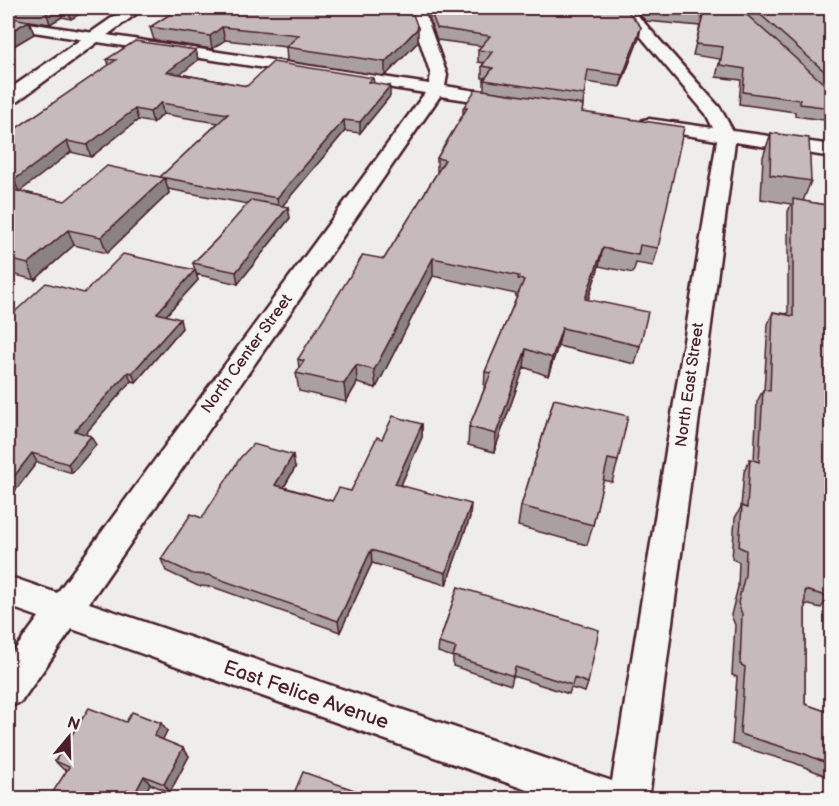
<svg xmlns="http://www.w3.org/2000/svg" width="839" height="806" font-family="'Balsamiq Sans',sans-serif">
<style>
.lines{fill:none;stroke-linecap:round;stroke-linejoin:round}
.street-casing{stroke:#4a1f2b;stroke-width:5}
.secondary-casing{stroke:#4a1f2b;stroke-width:5}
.street{fill:#f6f6f2;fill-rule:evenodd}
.secondary{fill:#f6f6f2;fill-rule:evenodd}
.wall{fill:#aaa0a1;stroke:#4a1f2b;stroke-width:1.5;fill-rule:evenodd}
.shaded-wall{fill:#8b8283;stroke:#4a1f2b;stroke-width:1.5}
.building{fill:#c6babb;stroke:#4a1f2b;stroke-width:1.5}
.labels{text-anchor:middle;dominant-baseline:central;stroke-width:6;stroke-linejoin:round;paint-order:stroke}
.street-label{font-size:16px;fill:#4a1f2b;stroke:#f6f6f2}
.near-street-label{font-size:20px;fill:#4a1f2b;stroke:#f6f6f2}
</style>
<rect width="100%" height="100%" fill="#efedea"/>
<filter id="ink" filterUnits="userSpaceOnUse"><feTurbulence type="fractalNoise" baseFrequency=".0167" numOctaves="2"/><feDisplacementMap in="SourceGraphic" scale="12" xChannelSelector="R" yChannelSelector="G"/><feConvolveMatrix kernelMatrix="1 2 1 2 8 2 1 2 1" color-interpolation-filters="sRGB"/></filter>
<g filter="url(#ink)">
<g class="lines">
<defs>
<path id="street" d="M409,8H423L447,75L445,86L507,96L513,97L515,101L513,105L507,106L440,96L89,603L612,781L717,140L649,129L643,128L640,124L643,120L649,119L713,128L706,114L617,8H631L720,108L733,131L832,145V157L735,142L649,798H550L72,629L21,702L8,707V659L39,617L8,606V576L57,593L425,93L8,28V20L429,84L431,75Z"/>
<path id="secondary" d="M126,8H144L15,103L8,105V90Z"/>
</defs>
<!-- street casing -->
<use href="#street" class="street-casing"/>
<!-- secondary casing -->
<use href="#secondary" class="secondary-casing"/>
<!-- street -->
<use href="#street" class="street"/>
<!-- secondary -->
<use href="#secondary" class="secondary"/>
</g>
<!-- wall -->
<path class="wall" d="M8,8H90L71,19L62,17L50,24L29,21L34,34L12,47H8Z
M166,8H400L418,42L385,76L287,61L286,47L225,40L212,49L154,40L150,27L171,14Z
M633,8H828L831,10V121L795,116V112L739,104L741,80L716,77L720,59L693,55L700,26L646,21Z
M430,10L639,38L620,87L586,82L582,112L658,248L653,266L636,263L633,273L599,266L588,300L640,346L635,364L558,346L548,376L524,367L494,452L468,445L469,427L484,390L485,372L517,297H516V294L433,276L376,388L357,383L346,402L299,391L296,373L299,368L298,359L384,259L437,173V158L463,115V108L484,90V80L486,78H482V66L484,63L478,62V50L482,46L437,40L430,21Z
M196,50L198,60L180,74L247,86L373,78L374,83L390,96L360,133L345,131L282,206L290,218L238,284L196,274L193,263L217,239L248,204L168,189L169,193L107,253L74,245L35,280L8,273V134L109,65L107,59ZM163,114L218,123L160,177L65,201L19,191L71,152L91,157L138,120L153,123Z
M771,133L811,181L803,201L831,206V510L828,516L830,597L821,608L805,604V704L831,713V778L795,763L732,744L737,677L732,675L735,625L731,615L738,587L739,562L732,559L735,518L741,507L744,472L750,459L754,460L757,402L763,390H764L768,324L773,312L788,314V212L791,204L761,199L763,157Z
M195,270L198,280L166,315L182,328L136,382L131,381L85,434L96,445L72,473L37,462L8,500V318L84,293Z
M554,399L618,461L612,482L603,480L593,525L587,545L518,526L521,506Z
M422,424V437L401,485L470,517L446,585L372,563L340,632L213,587L198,586L166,571L161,559L202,518L295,468L284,487L332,501L351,491L382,439Z
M458,587L588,683L585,692L571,688L569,694L513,676L511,685L453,666V657L438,652L439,643Z
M126,722L167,731L162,740L183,748L189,756L170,792L150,784L142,798H136L63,769L55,761Z"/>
<!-- shaded-wall -->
<path class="shaded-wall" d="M53,8H59L62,17L50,24L46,11Z
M67,8H90L71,19Z
M29,21L34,34L12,47L8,33Z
M222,27L225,40L212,49L210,36Z
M641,27L639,38L620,87L623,75Z
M418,28V42L385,76V62Z
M196,50L198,60L170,83L167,72Z
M390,86V96L360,133V122Z
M161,103L163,114L153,123L150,112Z
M135,109L138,120L91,157L87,145Z
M344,120L345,131L279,210L277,198Z
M67,141L71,152L19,192L14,180Z
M165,178L169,193L107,253L101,237Z
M288,207L290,218L238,284L236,272Z
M68,230L74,245L35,280L28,264Z
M603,248L599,266L582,317L585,299Z
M433,258V276L376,388L374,370Z
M195,270L198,280L160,322L157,313Z
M180,319L182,328L136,382L132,373Z
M562,328L558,346L548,376L552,358Z
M526,349L524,367L494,452L496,434Z
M356,365L357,383L346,402L344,384Z
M128,372L131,381L80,440L75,431Z
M422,424V437L396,496L395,484Z
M91,436L96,445L72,473L68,464Z
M32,453L37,462L8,500V484Z
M293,455L295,468L278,497L275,485Z
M471,504L470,517L446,585V573Z
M371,550L372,563L340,632L338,621Z
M161,723L167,731L160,745L154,736Z
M183,748L189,756L170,792L164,784Z
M144,776L150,784L142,798H140L135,793Z
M128,790L134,798H123Z"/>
<!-- building -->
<path class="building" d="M18,8H53L46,11Z
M172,8H400L411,9L418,28L385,62L286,47L299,35L222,27L210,36L150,27L175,11Z
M433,8H625L641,27L623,75L588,70L584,95L484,80L493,68L482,66L492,52L478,50L490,36L437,28L430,10Z
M645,8H739L831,90V108L800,104V100L743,92L745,69L720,65L723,47L696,44L703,15L648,10Z
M753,8H828L831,10V77Z
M8,17L29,21L8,33Z
M135,41L196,50L167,72L247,86L273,62L373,78L369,82L390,86L360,122L344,120L277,198L160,177L228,114L161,103L150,112L135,109L87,145L67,141L14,180L8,179V134L116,60L107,59Z
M476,89L583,105L582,112L684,127L658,248L640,245L638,255L603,248L585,299L648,312L640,346L562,328L552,358L526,349L496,434L469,427L491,373L485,372L524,280L518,279L519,276L433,258L374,370L356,365L344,384L296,373L304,361L298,359L363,255L384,259L445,160L437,158L467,108H463Z
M771,133L809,138L811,181L770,175Z
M107,166L165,178L101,237L68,230L28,264L8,259V189L65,201Z
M793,199L831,206V508L827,507L830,597L805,590V704L831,713V765L805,754L740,734L745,667L740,664L742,614L738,603L745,575L746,550L739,547L742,506L747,508L750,459L759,462L763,390L770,391L773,312L793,316Z
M251,200L288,207L236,272L193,263L217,239Z
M123,254L195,270L157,313L180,319L132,373L128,372L75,431L91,436L68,464L32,453L8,484V318L46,283L84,293Z
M554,399L628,416L618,461L608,459L593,525L521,506Z
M393,416L422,424L395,484L471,504L446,573L371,550L338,621L208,575L193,574L161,559L191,514L202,518L240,458L253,444L293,455L275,485L332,501L339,488L351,491L377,437L382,439Z
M458,587L599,630L588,683L574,678L572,685L515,667L513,676L453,656L456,648L439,643Z
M89,708L126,722L132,712L161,723L154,736L183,748L164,784L144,776L135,793L128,790L123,798H49L69,767L55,761Z
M303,772L377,798H292Z
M218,795L223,798H216Z"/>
</g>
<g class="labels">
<!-- street labels -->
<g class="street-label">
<text transform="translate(247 354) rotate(-54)">North Center Street</text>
<text transform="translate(690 385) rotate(-82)">North East Street</text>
</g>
<!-- near-street labels -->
<g class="near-street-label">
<text transform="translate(306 695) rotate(19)">East Felice Avenue</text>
</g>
</g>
<!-- margin -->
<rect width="839" height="806" fill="none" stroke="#f6f6f2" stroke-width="30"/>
<rect x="15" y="15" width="809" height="776" fill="none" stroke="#4a1f2b" stroke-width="2" filter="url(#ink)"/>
<!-- north arrow -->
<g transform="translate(69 737) rotate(19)" stroke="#f6f6f2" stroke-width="4.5" paint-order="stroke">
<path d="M0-4.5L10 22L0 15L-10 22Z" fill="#4a1f2b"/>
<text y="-9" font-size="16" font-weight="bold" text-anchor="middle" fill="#4a1f2b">N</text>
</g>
</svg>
